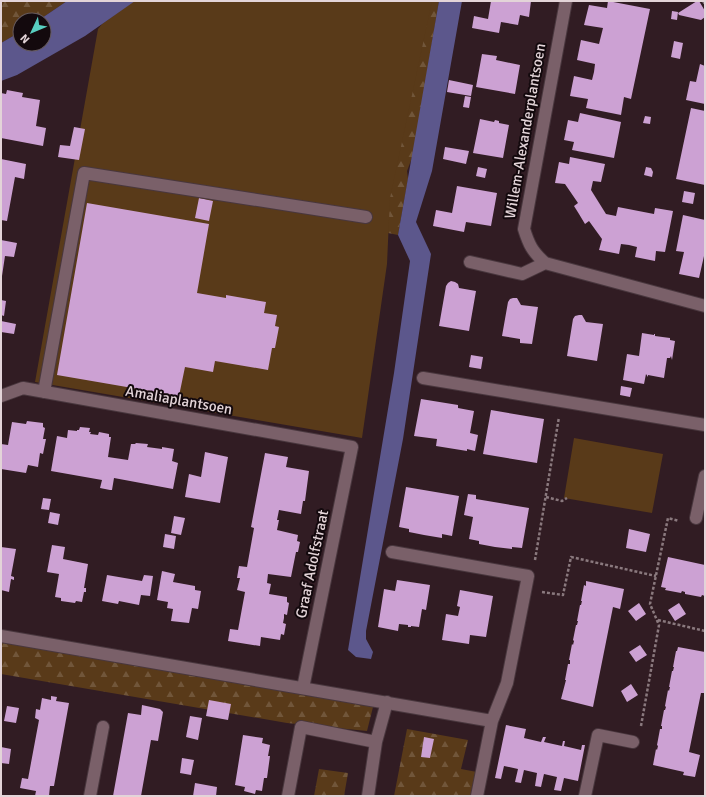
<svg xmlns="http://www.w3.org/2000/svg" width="706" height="797" font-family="Signika,sans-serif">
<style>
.forest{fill:url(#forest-firs)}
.garden{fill:#593a19}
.water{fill:#5c578c}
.building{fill:#cca1d3}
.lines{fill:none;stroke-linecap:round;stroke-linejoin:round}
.minor-casing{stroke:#49373e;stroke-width:14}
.path{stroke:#8a797e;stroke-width:2.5;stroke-dasharray:3 2;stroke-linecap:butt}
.minor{stroke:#7a6069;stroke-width:12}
.labels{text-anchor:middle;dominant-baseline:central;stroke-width:4;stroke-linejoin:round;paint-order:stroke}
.street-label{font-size:15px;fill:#e3d4d8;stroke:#13090d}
</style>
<defs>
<pattern id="forest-firs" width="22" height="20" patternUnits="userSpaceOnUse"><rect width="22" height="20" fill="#593a19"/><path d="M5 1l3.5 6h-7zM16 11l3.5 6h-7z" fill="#71563a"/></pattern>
</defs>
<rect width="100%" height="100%" fill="#311c23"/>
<!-- forest -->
<path class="forest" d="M1,1H67L39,20H20V32L1,43Z
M418,1H439L413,155L407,171L408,179L398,235L378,231Z
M1,642L373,707L367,731L287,723L1,674Z
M407,729L468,740L461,769L477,772L471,796H394Z
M319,769L348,773L344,796H314Z"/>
<!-- garden -->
<path class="garden" d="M134,1H432L390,198L387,264L362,438L35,382L98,29L102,24Z
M574,438L663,454L652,513L564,498Z"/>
<!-- water -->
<path class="water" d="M67,1H135L85,36L17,75L1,81V43L20,32V44H44V20H39Z
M439,1H462L432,171L416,222L431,254L403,439L366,631V639L373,652L371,659L356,657L348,650L394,373L410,261L398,235Z"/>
<!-- building -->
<path class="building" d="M491,1H531L529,17L520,15L518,25L501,22L499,33L472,28L474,16L488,19Z
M608,1L650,9L631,99L624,97L621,115L586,108L588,99L570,96L574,76L592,80L594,72L595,64L577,60L581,40L599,44L603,28L584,25L589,5L607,8Z
M697,1H699L705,11V17L701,20L679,15L678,13Z
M672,11L678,12L677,20L671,19Z
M674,41L683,43L680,59L671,57Z
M482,54L497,56L496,60L520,65L515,94L476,87Z
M700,64L705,66V104L686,100L690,81L696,82Z
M449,80L473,85L471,96L447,92Z
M7,90L23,93L22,97L40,100L36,126L46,128L43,146L1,138V93L6,94Z
M465,96L471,97L469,108L463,107Z
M691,108L705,111V185L676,179Z
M580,113L621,122L614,158L572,150L574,142L564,140L568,120L578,122Z
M645,116L651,117L650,124L643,123Z
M480,119L494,122L495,120L499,121V123L509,125L503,158L473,153Z
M74,127L85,129L79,160L58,157L60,145L70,146Z
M445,147L469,151L466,164L443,159Z
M570,157L605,164L601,182L593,181L591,190L606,214L616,216L618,207L654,214L655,208L673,211L665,252L656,251L655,261L635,257L637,247L629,245L621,244L619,254L599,250L602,239L589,221L585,224L579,214L574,206L578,203L565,184L555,183L559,162L569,164Z
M1,159L26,164L24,179L15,177L7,221L1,220Z
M478,167L487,169L485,178L476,176Z
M646,167L651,168L653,172L652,177L644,175Z
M457,186L497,193L491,226L466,222L464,232L433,226L436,210L452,213Z
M684,191L695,193L693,204L682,202Z
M199,198L213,201L209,221L195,218Z
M87,203L209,224L197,293L226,298V295L266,302L264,313L277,315L275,326L279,327L275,348H272L268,370L215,361L213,372L185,367L179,396L57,375Z
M683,215L705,220V257L704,256L699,278L679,274L684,252L676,251Z
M1,240L17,243L14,257L5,256L2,276Z
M451,281L455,282L458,284L459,288L476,291L469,331L439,326L446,286L448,283Z
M513,298H517L521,305L538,307L532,344L520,343V339L502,336L508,302L510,299Z
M1,300L6,301L4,316L1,315Z
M579,315H582L586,322L603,324L597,361L567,356L573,319L575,316Z
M1,321L16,324L14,334L1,332Z
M642,333L654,335V334H655V336L670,338V340L675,341L672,360L671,356L670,358H667L664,378L648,375V377L646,374L644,384L623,380L627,354L639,356Z
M471,355L483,357L481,369L469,367Z
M621,386L632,388L630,397L620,395Z
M421,399L458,405V408L474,411L470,433L478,435L475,451L467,449V451L436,446L437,439L414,436Z
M491,410L544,419L537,463L483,454Z
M27,421L43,423V427L45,428L43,439H46L43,454L40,453L38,467L28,465L26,473L1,469V444L8,445L12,422L26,424Z
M80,427L90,428L89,432H91L90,434L98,435L99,432L109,434V437H111L108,457L128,460L131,444H135L136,443L148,444L147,447L162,449V447L174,449L172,461L178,463L173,489L114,478L112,490H110L100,488L102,480L51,471L57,436L67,438L68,430L77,431V430H79Z
M205,452L228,457L220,503L185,497L189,474L201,477Z
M265,453L288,457L286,467L309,471L305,501H303L301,514L279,510L277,520H279L277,530L298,535L297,541L300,542L298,552H296L291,577L268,574L267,583L271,584L269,594L287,597V602L289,603L287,615L284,614V618L283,623L286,624L284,635L281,634L280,640L261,637L260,646L228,641L230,629L238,630L245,592L237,590L240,578H237L239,566L247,567L254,528L251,527Z
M406,487L459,496L452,536L442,534V538L424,535L409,532V529L399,527Z
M468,494L476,495V499L529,508L522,548L512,547V549L495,547L479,544V541L469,539L473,517L464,515Z
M43,498L51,499L49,510L41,509Z
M50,512L60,514L58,525L48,523Z
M174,516L185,518L181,535L171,533Z
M629,529L650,534L646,552L626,548Z
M165,534L176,536L174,549L163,547Z
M52,545L65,547L63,559L88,564L84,588H86V592H84L82,602L76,601L75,603L61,601V598L55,597L59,574L47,572Z
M1,547L16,549L11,576L14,577V580L11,579L9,592L1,590Z
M668,557L705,565V596L702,595L701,597L685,594V592L682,591L681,593L665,590L666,588L661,587Z
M162,571L175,574L173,582L195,586V590L201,591L198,609L192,608L189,623L171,621L173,609L167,608L168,602L157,600Z
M107,575L142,581L144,575L153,576L150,596L141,595L139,605L119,601L118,604L102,601Z
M397,580L430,585L426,610L422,609L419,627L411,626V627H408V625L399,624L398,631L378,627L384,589L395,591Z
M586,581L624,589L620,609L613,607L593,707L561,699L566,680H565L568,664H570V660H569L572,644L573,645L574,641L573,640L576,625H577L578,621H577L580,605H581L582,601H581L584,585L586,586Z
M460,590L493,596L486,637L470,635L469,644L442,640L446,614L458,616L460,607L457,606Z
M639,603L646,614L636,621L628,611Z
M679,603L686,614L675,621L668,610Z
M640,645L647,655L636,662L629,652Z
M678,647L705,652V693H701L689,752L700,755L695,777L683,775L684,772L653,765L656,749L657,750L658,746L657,745L660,729H662V726H661L664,710H665L666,707L665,706L668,690L669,691L670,687H669L672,671H673L674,667H673L676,651H677Z
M631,684L638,695L627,702L621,691Z
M51,696L57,697L56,701L69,703L54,786H50L49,796H35L36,791L20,788L22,778L28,779L39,720L35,718L36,709L40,710L42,698L51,700Z
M209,700L231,704L228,720L206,716Z
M142,705L160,709L163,712L158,741L151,740L141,796H113L128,713L141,715Z
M7,706L19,708L16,723L4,721Z
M190,716L202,718L198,740L186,737Z
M506,725L526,729L524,738L541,742L543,737H546L544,742L562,746L563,741H565L564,746L581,750L582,745H585L578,781L564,778L561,791L554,790L557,777L544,774L541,787L535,786L537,773L524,770L521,783L515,782L518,769L504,766L501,779L495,778Z
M243,735L263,738L262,743L270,745L268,756H270L267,778H264L262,791L256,790L255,794L244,791L245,787L235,785Z
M424,737L434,739L430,758L421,757Z
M1,747L11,749L9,764L1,763Z
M182,758L194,760L191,775L180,773Z
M195,783L217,787L216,796H193Z"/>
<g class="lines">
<defs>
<path id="minor" d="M566,1L524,229C529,245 532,251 545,263L705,306
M470,262L522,274L545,263
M423,378L705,425
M44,392L84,173L366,217
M1,396L23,388L352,447L303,688
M696,518L705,476
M392,552L528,576L507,683L492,721L477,796
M1,636L492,721
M90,796L103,727
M288,796L301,727L376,742
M368,796L376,742L387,702
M585,796L598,735L633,742"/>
</defs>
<!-- minor casing -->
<use href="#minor" class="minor-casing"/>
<!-- path -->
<path class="path" d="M703,1L705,4
M546,497L562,501L567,498
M535,560L559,417
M542,592L563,595L571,557L656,576
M658,620L705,631
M641,726L659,625L650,604L668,518L679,521"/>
<!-- minor -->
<use href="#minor" class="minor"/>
</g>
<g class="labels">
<!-- street labels -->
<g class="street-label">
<text transform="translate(525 131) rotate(-80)">Willem-Alexanderplantsoen</text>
<text transform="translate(179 400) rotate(10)">Amaliaplantsoen</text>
<text transform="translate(312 564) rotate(-78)">Graaf Adolfstraat</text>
</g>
</g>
<!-- border -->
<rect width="706" height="797" fill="none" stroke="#e3d4d8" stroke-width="4"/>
<!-- north arrow -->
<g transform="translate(32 32) rotate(226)"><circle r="19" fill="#13090d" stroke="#665a5e"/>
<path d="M0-3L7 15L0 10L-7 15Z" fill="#58cec0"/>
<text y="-6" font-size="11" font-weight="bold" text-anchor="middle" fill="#e3d4d8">N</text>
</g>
</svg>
